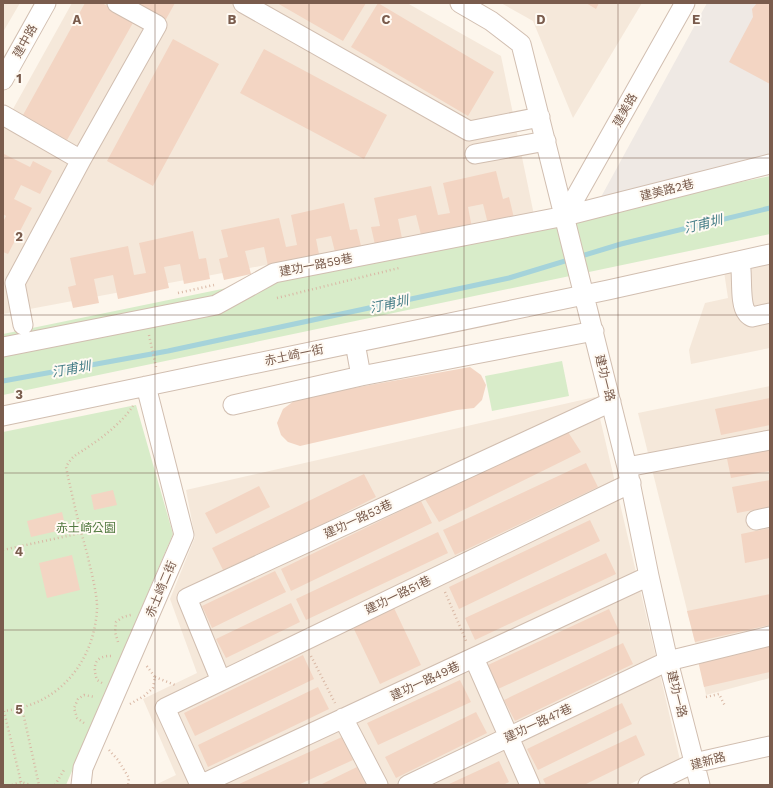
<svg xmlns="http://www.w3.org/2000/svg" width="773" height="788" font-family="'Work Sans','Noto Sans TC',sans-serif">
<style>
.residential{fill:#f5e8da}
.industrial{fill:#efe9e4}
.green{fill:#d8ecc9}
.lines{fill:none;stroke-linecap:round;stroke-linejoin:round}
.stream{stroke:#a5d3da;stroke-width:5}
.building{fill:#f3d5c3}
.minor-casing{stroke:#d1beb0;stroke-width:21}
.path{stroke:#d9b8a5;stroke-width:2.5;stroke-dasharray:1 3;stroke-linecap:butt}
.minor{stroke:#fff;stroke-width:19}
.grid{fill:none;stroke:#7a5c4d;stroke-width:1;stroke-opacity:0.55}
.labels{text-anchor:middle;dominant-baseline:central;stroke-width:4;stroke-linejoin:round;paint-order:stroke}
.street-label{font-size:12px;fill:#7a5c4d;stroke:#fffaf3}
.park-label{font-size:12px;fill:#537a41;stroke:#fffaf3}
.water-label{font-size:13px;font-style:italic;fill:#437c86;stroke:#fffaf3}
.grid-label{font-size:13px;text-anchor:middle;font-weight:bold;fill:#7a5c4d;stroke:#fffaf3;stroke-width:4;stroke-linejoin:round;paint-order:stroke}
</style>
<rect width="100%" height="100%" fill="#fdf6ec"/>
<!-- residential -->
<path class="residential" d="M3,3H20L3,32Z
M72,3H407L501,56L534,215L3,314V127Z
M501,3H642L573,118L533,21Z
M770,254V348L691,364L689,350L705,303L728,298L723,265Z
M770,386V678L706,695L695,642L638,413Z
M595,397L680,760L628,785H155L176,775L143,699L197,673L170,599L195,537L186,490Z"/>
<!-- industrial -->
<path class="industrial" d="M707,3H770V159L601,197Z"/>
<!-- green -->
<path class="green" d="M770,176V234L3,395V334Z
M562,361L569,396L492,411L485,376Z
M136,405L173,534L66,785H3V432Z"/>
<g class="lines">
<!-- stream -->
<path class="stream" d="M3,381L168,351L509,278L621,244L770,208"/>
</g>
<!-- building -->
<path class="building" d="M85,3H102L134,21L67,140L23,115Z
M133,3H175L165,21Z
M277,3H366L343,41Z
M378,3L494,72L468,116L351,47Z
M586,3H599L596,9Z
M757,3H770V84L729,62L753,17L752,9Z
M173,39L219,64L153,186L107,161Z
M264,49L387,115L364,159L240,93Z
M4,154L30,167L33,161L52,171L40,194L21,185L14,199L32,208L8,254L3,252V222L6,216L3,214V156Z
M496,171L503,199L509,197L514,218L488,224L483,204L468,207L472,228L422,239L416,215L398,219L403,243L376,249L371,227L380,226L374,198L431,186L438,215L450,213L443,183Z
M344,203L350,230L357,229L362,250L336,256L331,236L316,239L320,259L269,271L264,247L245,251L251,274L224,280L219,259L228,257L221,230L279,218L286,247L297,245L291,215Z
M193,231L199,259L206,258L210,279L184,284L180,264L164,267L169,288L118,299L113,275L94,279L99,303L73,308L68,287L76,285L70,258L128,246L134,275L146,273L139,243Z
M470,367L481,375L486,385L482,400L474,408L457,410L300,446L288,442L281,435L277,423L283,409L294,401L309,396Z
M770,398V425L721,435L715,409Z
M568,432L581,452L439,522L425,499Z
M770,446V471L731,478L726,454Z
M586,463L598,487L455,555L443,530Z
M364,474L376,497L319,526L223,570L212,548Z
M770,480V507L737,513L732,487Z
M259,486L270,507L216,534L205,513Z
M113,490L117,505L94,510L91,495Z
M421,501L432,523L291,591L281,569Z
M62,512L66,529L31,537L27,521Z
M590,520L600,541L459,609L449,587Z
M770,528V558L745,563L741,534Z
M438,532L448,553L306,620L296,599Z
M606,553L616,574L475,640L465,618Z
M72,555L80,590L47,598L39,563Z
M275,571L286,592L212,628L202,606Z
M770,594V625L695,642L687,611Z
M291,603L300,622L226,658L216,639Z
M394,608L421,665L380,684L353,627Z
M609,609L620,633L498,689L488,665Z
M623,643L633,664L515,721L504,700Z
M770,644V672L704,687L698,661Z
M303,655L314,679L195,736L184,713Z
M460,680L471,702L378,745L367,723Z
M318,687L329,709L208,767L198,745Z
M622,703L632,724L538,770L527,749Z
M476,712L487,733L396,778L385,757Z
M636,735L645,755L584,785H546L543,779Z
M342,737L353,760L298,785H237Z
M499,761L509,782L503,785H447Z
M357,767L366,785H320Z"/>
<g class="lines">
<defs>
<path id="minor" d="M243,3L469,131L540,117
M460,3L491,21L521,44L627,467L649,576L668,661L700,785
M3,80L46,3
M3,115L81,160
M475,154L546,141
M565,216L685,3
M740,261C743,274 739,304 747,313C748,315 750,316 752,317L770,313
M23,325L15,283L81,160L157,25L117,3
M355,343L361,376
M3,347L216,305L274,273L565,216L770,164
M233,405L361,376L594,331
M3,416L608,290L770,254
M627,467L770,440
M756,520L770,517
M474,658L530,785
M221,681L187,598L611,402
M343,718L378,785
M81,785L83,768L184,535L146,386
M200,785L165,708L631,483
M200,785L649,576
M408,785L668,661L770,636
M648,785L694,763L770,746"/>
</defs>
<!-- minor casing -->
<use href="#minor" class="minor-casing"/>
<!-- path -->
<path class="path" d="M178,293L214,285
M277,298L399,268
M149,335L156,367
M3,550L81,533
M445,592L467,643
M118,642L115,632L116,622L123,617L131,615
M311,656L335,703
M155,677L175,685
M102,683L97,680C92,665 95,655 113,656
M706,697L719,694L725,706
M130,704L144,696L153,688L155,677L146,665
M22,708L39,785
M3,711C26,709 49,699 65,683C85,663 95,638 97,610C98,596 90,567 87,553C79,525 72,496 66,467C73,454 79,454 91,445C106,435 123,421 133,406
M4,711L21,782
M84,723L77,718L74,708L78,699L84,695L95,697
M109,750L118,760L129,778L128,785
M12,785L21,782L31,785
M55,785L64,770"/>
<!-- minor -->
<use href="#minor" class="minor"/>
</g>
<!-- grid -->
<path class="grid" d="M155,3V785M309,3V785M464,3V785M618,3V785M3,158H770M3,315H770M3,473H770M3,630H770"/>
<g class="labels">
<!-- street labels -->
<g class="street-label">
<text transform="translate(25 41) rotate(-61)">建中路</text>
<text transform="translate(625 110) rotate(-61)">建美路</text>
<text transform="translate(667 190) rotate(-14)">建美路2巷</text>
<text transform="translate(316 265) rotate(-11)">建功一路59巷</text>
<text transform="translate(294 355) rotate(-12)">赤土崎一街</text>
<text transform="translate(605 378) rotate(76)">建功一路</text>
<text transform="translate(358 519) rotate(-25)">建功一路53巷</text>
<text transform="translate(161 589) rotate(-67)">赤土崎二街</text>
<text transform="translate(398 595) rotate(-26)">建功一路51巷</text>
<text transform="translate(425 681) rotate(-25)">建功一路49巷</text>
<text transform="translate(677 694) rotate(76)">建功一路</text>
<text transform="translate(538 723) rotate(-25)">建功一路47巷</text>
<text transform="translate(708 761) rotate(-15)">建新路</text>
</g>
<!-- park labels -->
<g class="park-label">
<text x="86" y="528">赤土崎公園</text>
</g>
<!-- water labels -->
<g class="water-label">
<text transform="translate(703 224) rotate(-14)">汀甫圳</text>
<text transform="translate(389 304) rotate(-12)">汀甫圳</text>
<text transform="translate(71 369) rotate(-10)">汀甫圳</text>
</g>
</g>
<g class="grid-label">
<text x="77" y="24">A</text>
<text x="232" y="24">B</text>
<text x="386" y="24">C</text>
<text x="541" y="24">D</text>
<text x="696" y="24">E</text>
<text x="19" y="83">1</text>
<text x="19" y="241">2</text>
<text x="19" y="399">3</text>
<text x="19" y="556">4</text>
<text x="19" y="714">5</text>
</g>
<!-- border -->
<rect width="773" height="788" fill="none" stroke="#7a5c4d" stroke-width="8"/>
</svg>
